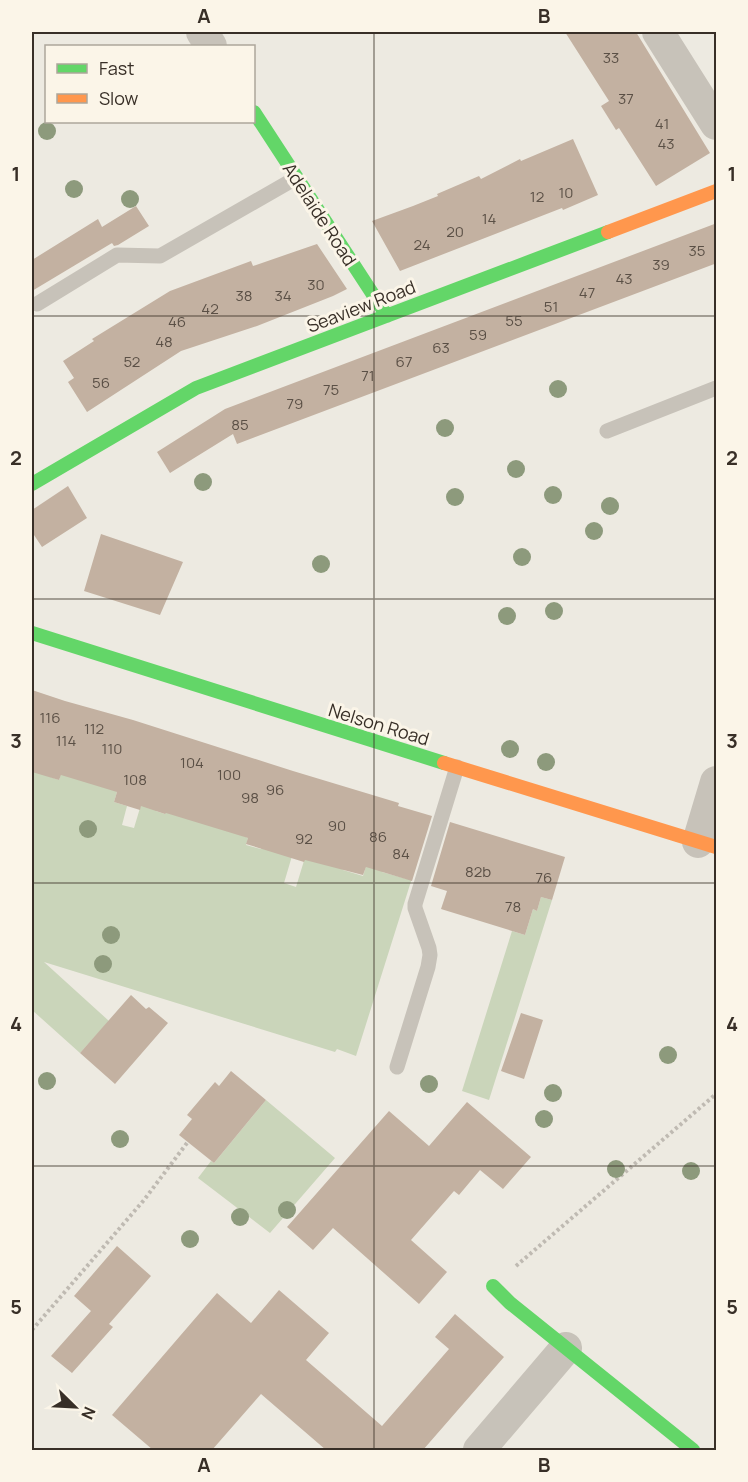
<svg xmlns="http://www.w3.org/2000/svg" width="748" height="1482" font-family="Manrope,sans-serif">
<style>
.green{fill:#cad5ba}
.building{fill:#c3b1a1}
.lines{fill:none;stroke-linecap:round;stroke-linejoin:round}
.path{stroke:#bfbab2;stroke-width:4;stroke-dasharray:3 3;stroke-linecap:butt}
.lane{stroke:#c7c2b9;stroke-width:15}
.street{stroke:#c7c2b9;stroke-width:32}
.fast{stroke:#63d668;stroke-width:14}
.slow{stroke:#ff974d;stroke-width:14}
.tree{fill:#8d9a7c}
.grid{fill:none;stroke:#382f27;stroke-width:1.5;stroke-opacity:0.55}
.labels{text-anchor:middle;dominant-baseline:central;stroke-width:6;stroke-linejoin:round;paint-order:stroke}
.number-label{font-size:15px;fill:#5b5046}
.street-label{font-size:18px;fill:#382f27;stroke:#fbf5e8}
.neatline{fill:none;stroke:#382f27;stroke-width:2}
.grid-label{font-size:20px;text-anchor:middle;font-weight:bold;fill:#382f27}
</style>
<rect width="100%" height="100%" fill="#edeae1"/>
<!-- green -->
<path class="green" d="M72,742L117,792L114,802L127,806L122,825L134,828L152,768L158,804L156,811L165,814L169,803L248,838L246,845L261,849L273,807L292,856L284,883L296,887L317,818L343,870L363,876L369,857L395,830L382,872L407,879L413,875L356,1056L337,1049L335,1052L44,962L109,1021L80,1053L32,1010V960L33,959L32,958V759L40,761L48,776L59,780Z
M541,897L552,900L489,1100L462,1091L512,931L525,935L533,909L537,911Z
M266,1100L335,1158L270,1233L198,1178L211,1161L214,1163Z"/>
<!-- building -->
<path class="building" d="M565,32H636L710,153L656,186L619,128L616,130L601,106L609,101Z
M573,139L598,195L563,210L562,208L400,271L372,221L413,206L438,196L437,194L479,176L481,179L520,159L521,161Z
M136,206L149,226L118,245L114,246L110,240L112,243L32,291V260L98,219L102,227Z
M717,223V263L237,444L233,434L170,473L157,452L225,409Z
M317,244L347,289L333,296L257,326L181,351L87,412L68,382L74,378L63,361L94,341L92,339L170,291L251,261L253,266Z
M68,486L87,518L42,547L32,532V510Z
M101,534L183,562L160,615L84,591Z
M32,690L65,701L133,720L293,771L399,803L398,806L432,816L412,881L366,867L363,875L305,860L304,862L246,844L248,838L166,813L165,814L141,806L140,810L114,802L117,792L61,775L59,780L32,772Z
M450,822L565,857L552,900L541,897L537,911L533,909L525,935L441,909L447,891L431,886Z
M131,995L146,1009L149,1007L168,1023L115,1084L80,1053Z
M521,1013L543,1020L524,1079L501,1071Z
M231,1071L266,1100L214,1163L179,1135L192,1119L187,1115L215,1082L219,1086Z
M467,1102L531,1157L503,1189L480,1170L459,1195L454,1191L411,1240L447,1272L419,1304L333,1228L313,1250L287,1227L389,1111L429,1146Z
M117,1246L151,1276L109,1324L113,1327L72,1373L51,1356L91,1311L74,1296Z
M279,1290L329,1333L306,1360L382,1426L449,1349L435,1337L455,1314L504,1357L423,1450H326L261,1394L212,1450H153L112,1415L217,1293L251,1323Z"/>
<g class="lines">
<!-- path -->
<path class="path" d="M516,1266L716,1094
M32,1330L144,1200L187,1143"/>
<!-- lane -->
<path class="lane" d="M37,304L117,255L160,256L296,178
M607,431L716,388
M397,1067L428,967L430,955L429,948L415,908V904L457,767"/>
<!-- street -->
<path class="street" d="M202,32L211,46
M658,32L716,124
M698,842L716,782
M479,1450L566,1348"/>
<!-- fast -->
<path class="fast" d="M254,112L387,316
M32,484L196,388L608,232
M32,633L444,763
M493,1286L510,1303L693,1450"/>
<!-- slow -->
<path class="slow" d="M608,232L716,191
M444,763L716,847"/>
</g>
<!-- trees -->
<g class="tree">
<circle cx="47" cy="131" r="9"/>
<circle cx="74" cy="189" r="9"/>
<circle cx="130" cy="199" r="9"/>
<circle cx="558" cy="389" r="9"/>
<circle cx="445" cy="428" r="9"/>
<circle cx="516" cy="469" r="9"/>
<circle cx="203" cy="482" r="9"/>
<circle cx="553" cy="495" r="9"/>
<circle cx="455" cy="497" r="9"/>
<circle cx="610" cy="506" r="9"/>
<circle cx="594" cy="531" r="9"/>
<circle cx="522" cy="557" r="9"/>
<circle cx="321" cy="564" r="9"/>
<circle cx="554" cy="611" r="9"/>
<circle cx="507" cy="616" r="9"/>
<circle cx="510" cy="749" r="9"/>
<circle cx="546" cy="762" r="9"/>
<circle cx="88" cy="829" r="9"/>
<circle cx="111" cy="935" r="9"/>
<circle cx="103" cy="964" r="9"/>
<circle cx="668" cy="1055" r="9"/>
<circle cx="47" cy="1081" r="9"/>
<circle cx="429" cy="1084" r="9"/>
<circle cx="553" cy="1093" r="9"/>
<circle cx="544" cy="1119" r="9"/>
<circle cx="120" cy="1139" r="9"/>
<circle cx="616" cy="1169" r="9"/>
<circle cx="691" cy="1171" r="9"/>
<circle cx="287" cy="1210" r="9"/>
<circle cx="240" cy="1217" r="9"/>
<circle cx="190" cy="1239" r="9"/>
</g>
<!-- grid -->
<path class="grid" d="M374,32V1450M32,316H716M32,599H716M32,883H716M32,1166H716"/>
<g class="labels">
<!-- number labels -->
<g class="number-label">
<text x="611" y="57">33</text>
<text x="626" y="98">37</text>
<text x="662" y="123">41</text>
<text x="666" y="143">43</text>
<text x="566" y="192">10</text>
<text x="537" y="196">12</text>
<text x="489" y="218">14</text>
<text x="455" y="231">20</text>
<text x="422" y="244">24</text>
<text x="697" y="250">35</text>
<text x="661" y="264">39</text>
<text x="624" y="278">43</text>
<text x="316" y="284">30</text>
<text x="587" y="292">47</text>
<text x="244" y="295">38</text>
<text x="283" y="295">34</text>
<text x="551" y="306">51</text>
<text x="210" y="308">42</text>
<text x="514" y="320">55</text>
<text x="177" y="321">46</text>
<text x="478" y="334">59</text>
<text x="164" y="341">48</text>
<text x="441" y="347">63</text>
<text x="132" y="361">52</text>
<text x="404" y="361">67</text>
<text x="368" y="375">71</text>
<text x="101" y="382">56</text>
<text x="331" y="389">75</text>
<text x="295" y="403">79</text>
<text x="240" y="424">85</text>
<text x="50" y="717">116</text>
<text x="94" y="728">112</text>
<text x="66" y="740">114</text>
<text x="112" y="748">110</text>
<text x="192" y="762">104</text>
<text x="229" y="774">100</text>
<text x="135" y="779">108</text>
<text x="275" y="789">96</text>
<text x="250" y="797">98</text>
<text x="337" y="825">90</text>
<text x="378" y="836">86</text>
<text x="304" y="838">92</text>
<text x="401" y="853">84</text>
<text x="478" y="871">82b</text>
<text x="544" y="877">76</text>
<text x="513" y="906">78</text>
</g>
<!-- street labels -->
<g class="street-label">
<text transform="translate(320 214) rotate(57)">Adelaide Road</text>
<text transform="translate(361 306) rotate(-21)">Seaview Road</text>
<text transform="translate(379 724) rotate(17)">Nelson Road</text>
</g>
</g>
<!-- border -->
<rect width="748" height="1482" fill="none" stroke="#fbf5e8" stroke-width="66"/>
<!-- legend -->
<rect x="45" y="45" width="210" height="78" fill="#fbf5e8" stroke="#ada69b" stroke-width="1.5"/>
<rect x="57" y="64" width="30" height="9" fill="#63d668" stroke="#ada69b" stroke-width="1.5"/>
<text x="99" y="75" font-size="18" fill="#382f27">Fast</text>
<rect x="57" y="94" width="30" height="9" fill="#ff974d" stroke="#ada69b" stroke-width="1.5"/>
<text x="99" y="105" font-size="18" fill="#382f27">Slow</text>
<!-- north arrow -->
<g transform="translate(75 1407) rotate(114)" stroke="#fbf5e8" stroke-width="4.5" paint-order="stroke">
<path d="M0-4.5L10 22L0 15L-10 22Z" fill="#382f27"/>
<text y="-9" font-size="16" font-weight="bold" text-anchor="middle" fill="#382f27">N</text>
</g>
<rect x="33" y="33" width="682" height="1416" class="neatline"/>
<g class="grid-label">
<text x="204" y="23">A</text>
<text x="544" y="23">B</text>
<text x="16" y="181">1</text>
<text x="732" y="181">1</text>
<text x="16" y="465">2</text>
<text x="732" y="465">2</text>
<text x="16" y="748">3</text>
<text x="732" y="748">3</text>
<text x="16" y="1031">4</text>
<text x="732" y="1031">4</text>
<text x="16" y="1314">5</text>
<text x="732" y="1314">5</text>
<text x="204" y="1472">A</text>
<text x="544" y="1472">B</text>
</g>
</svg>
